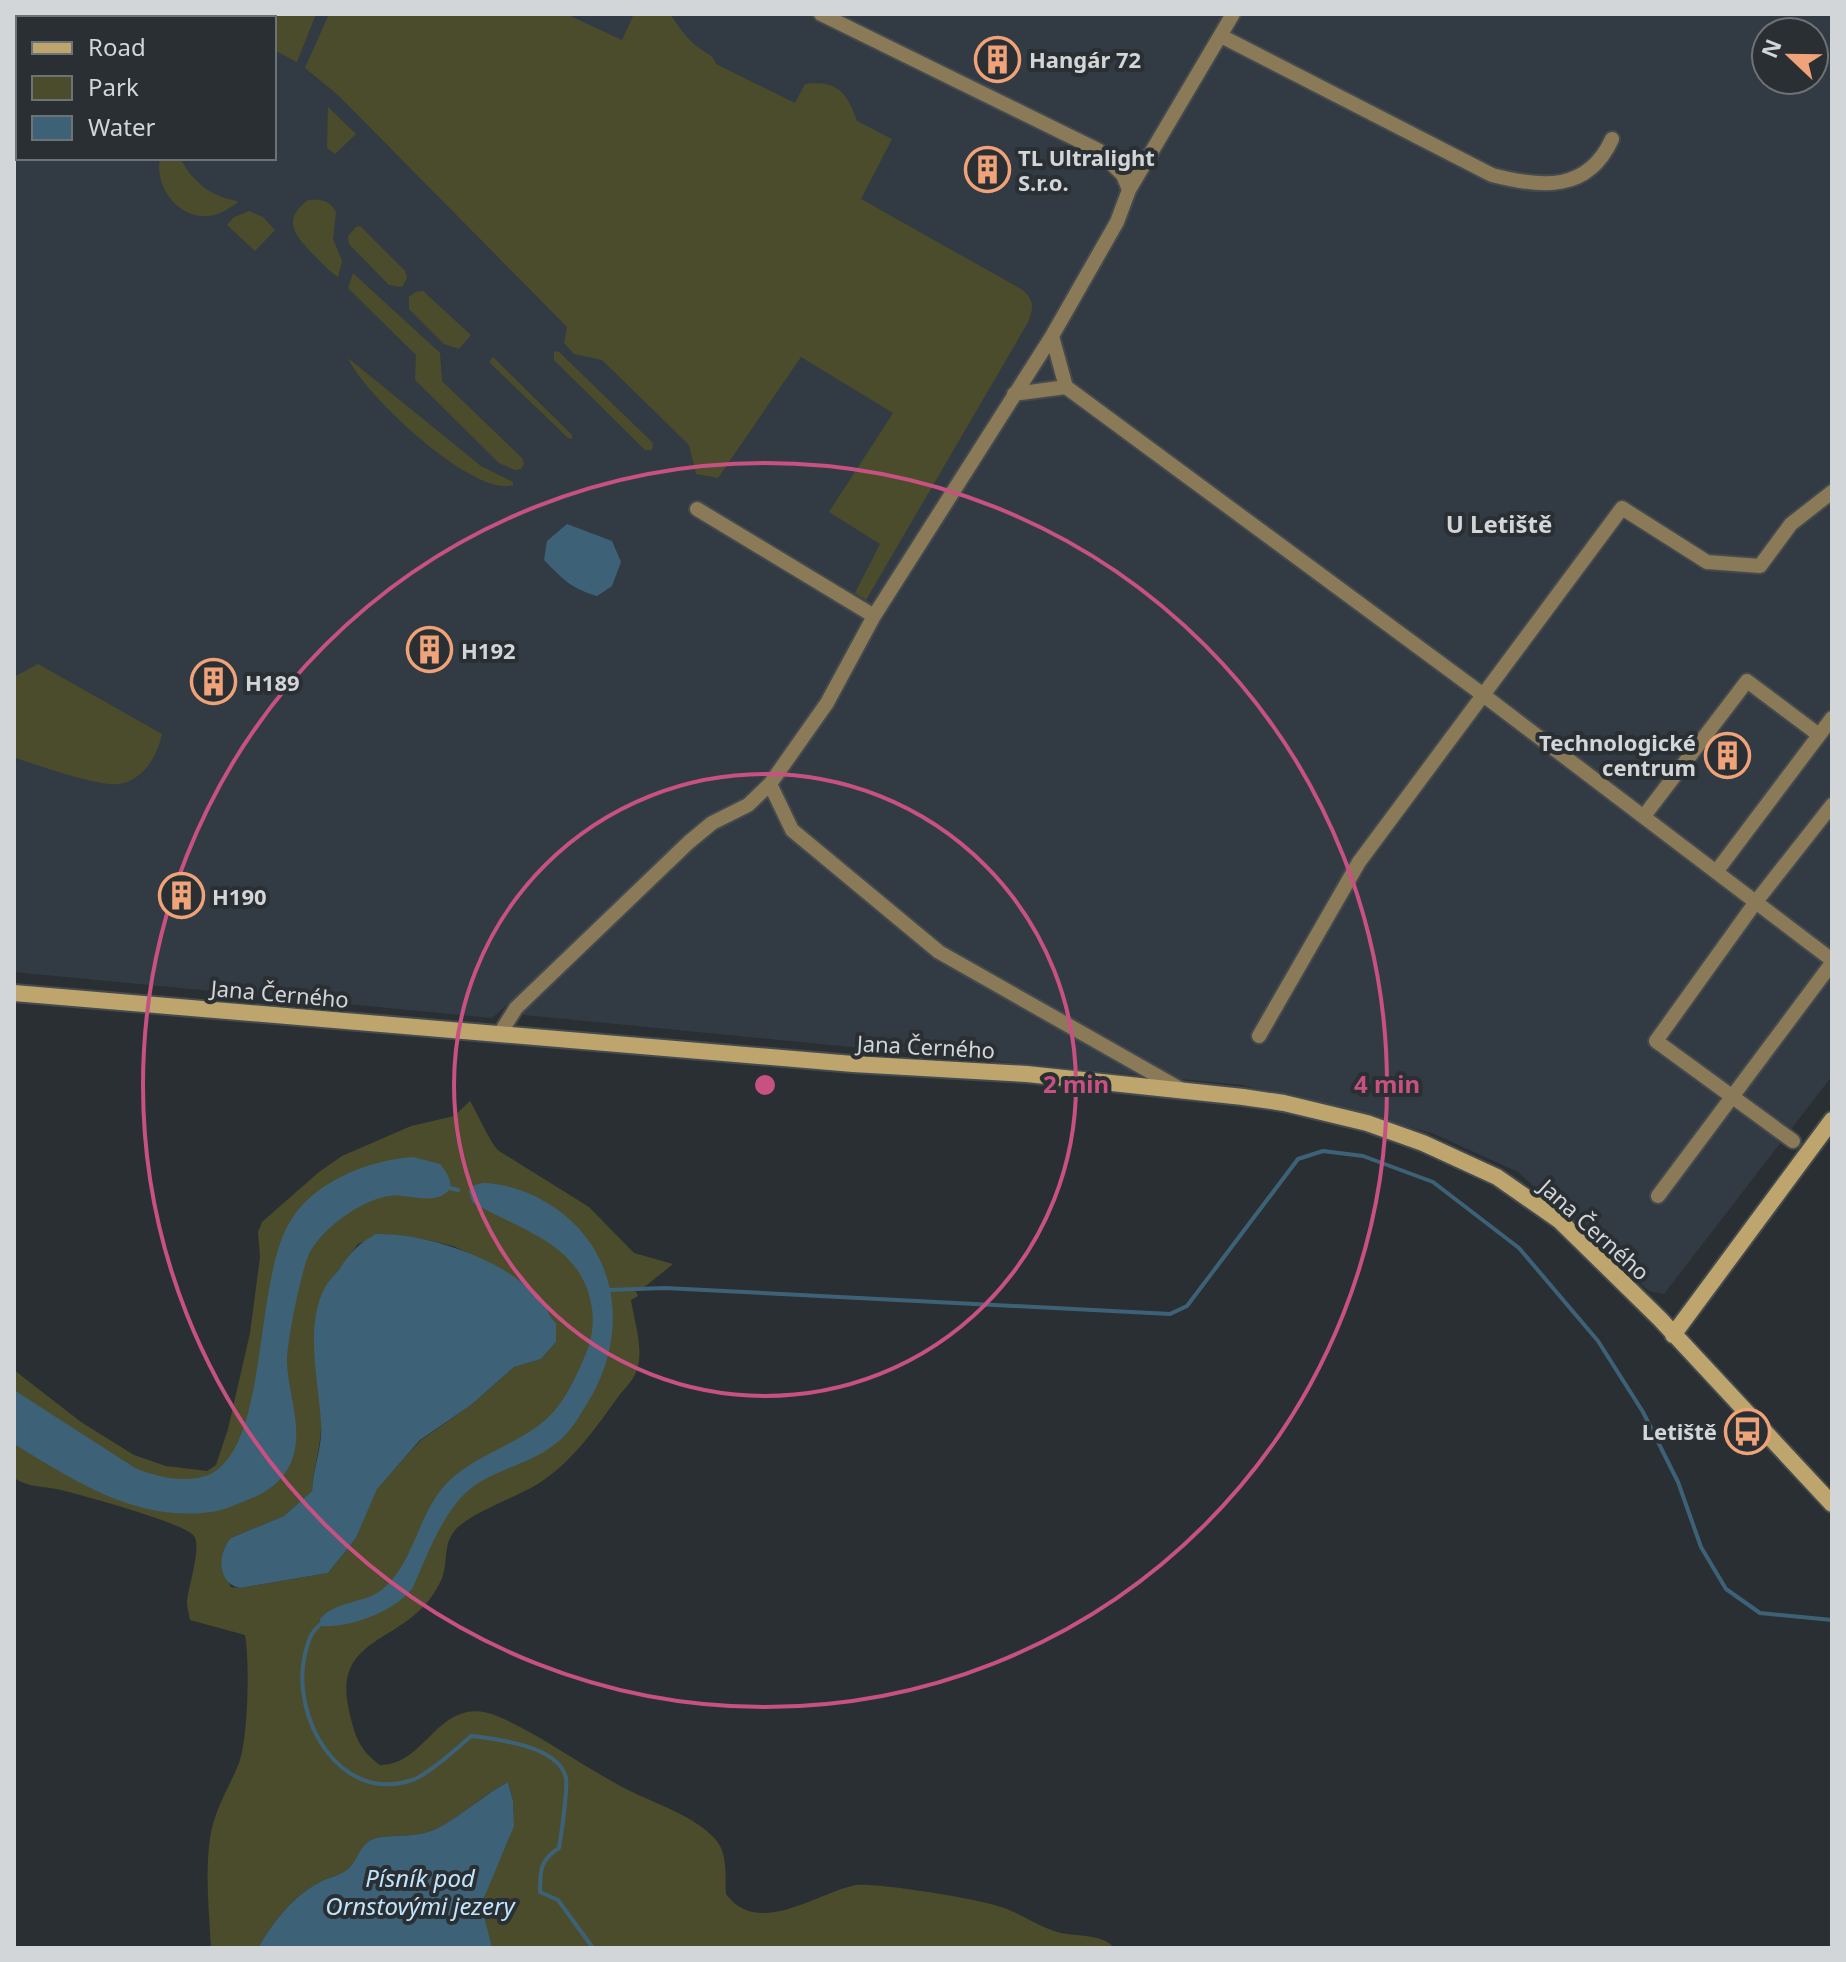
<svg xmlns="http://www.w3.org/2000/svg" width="1846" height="1962" font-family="'Noto Sans',sans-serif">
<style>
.built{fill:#323b43;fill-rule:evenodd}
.green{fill:#4b4c2b;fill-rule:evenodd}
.water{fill:#3d6278}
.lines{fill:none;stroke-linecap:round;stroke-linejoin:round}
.stream{stroke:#3d6278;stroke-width:4}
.street-casing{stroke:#454a4e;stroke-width:18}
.secondary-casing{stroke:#454a4e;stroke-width:20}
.street{stroke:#8a7a58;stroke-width:14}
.secondary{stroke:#bea56e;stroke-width:16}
.ring{fill:none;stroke:#c75181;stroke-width:4}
.labels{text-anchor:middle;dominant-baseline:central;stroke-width:8;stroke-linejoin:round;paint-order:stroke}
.poi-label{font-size:22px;font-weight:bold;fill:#d3d6d9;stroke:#2a2f33;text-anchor:start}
.street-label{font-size:22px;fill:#d3d6d9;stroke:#2a2f33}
.neighbourhood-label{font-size:24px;font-weight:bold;fill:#d3d6d9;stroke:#2a2f33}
.water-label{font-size:24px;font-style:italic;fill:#c0e5fd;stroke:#2a2f33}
.centre{fill:#c75181;stroke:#2a2f33;stroke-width:4}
.ring-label{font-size:24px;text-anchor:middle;font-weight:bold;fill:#c75181;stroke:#2a2f33;stroke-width:8;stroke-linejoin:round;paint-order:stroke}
</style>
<rect width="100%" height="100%" fill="#2a2f33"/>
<!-- built -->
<path class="built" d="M47,14H1832V1076L1664,1294L1649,1291L1518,1172L1432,1133L1242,1085L524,1015L509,1003L492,1018L14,972V76L18,69V158H274V18H45ZM1766,32H1814V80H1766Z"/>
<!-- green -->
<path class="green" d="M174,14H316L297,62L274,50V18H172Z
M329,14H566L622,40L634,14H670C680,28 687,40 702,50C709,55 713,55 716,64L795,103L805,84C838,80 847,93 857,121L892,139L861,199L1021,289C1035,299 1034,309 1027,324L866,600L855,593L880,544L829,512L893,413L801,357L718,478L696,474L689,445L602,360L574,354L564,343L567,327L338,95L305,68Z
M328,107L356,134L335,154L327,148Z
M160,158H180C193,182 210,196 237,201V203C228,209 218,216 207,216C177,218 154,185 160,158Z
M308,200C321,199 330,200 336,212L333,239L342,261L338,277C329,271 321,262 313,254C295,236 281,220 308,200Z
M249,211L263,217L275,230L255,251L227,225L234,217Z
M357,226L361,227L405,271L407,278L402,287L389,285L349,244L348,236Z
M353,273L440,353L442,381L522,458L524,464L521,469L515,470L499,463L415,380L416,355L348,288Z
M423,291L471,335L459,349L444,344L409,309V297L415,292Z
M554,351L559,352L653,443L652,450H645L554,360Z
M493,357L572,435V439L568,438L489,362Z
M348,358L481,466L513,482V485C473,498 363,393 348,358Z
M38,664L162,734C157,756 144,780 119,784C100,787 35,765 14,757V677Z
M470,1101C478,1114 490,1143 499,1151L589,1207L634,1253L673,1264L642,1289L635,1290L638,1296L631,1300C634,1321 645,1351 636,1372C633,1381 624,1389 618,1397C595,1429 571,1464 536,1485C514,1498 473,1512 456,1529C443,1543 448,1560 443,1575C441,1582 436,1590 432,1596C398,1645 330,1637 350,1715C356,1739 360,1750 380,1765C419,1765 431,1720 467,1712C476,1710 488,1712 497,1716C542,1735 582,1766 626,1789C653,1803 696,1816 716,1840C728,1854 725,1877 726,1894C758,1938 816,1893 856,1885C875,1882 981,1899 1001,1907C1020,1913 1037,1926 1057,1932C1073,1937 1104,1933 1114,1948H492C486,1934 481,1915 484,1900C494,1853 526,1836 508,1782C482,1795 461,1817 436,1829C417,1838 396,1834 376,1838C360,1842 359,1860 348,1869C340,1876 329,1877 320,1882C293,1896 273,1922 258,1948H211C209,1911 205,1874 210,1838C214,1810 229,1788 239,1763C248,1740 250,1661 245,1635L190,1620C189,1614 187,1608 187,1602C188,1587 202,1547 194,1536C185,1523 81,1495 61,1490C44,1486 29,1488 14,1478V1370L81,1422L134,1455L166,1466L207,1471L216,1465L228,1429L250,1333L260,1257L258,1232L262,1222L319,1172L342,1156L411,1126L454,1116ZM385,1234L428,1240L453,1246L483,1260L524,1284L545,1304L546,1314L556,1323V1342L541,1359L514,1367L471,1405L421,1440L376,1489L356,1538L328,1573L240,1588L231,1587C222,1570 217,1554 231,1538L284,1516L312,1491C313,1470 320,1451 321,1429C324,1388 320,1345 319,1304L325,1288L358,1244Z"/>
<!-- water -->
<path class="water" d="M567,524L612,541L621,562L612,586L597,596C570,588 563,579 544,560L547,541Z
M413,1157L440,1164C445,1170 455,1183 448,1191C435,1206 406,1193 389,1196C361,1200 325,1227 311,1250C302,1264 286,1346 287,1363C288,1389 298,1415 296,1441C293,1474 274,1490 245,1501C234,1505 222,1511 210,1512C136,1522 75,1481 14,1444V1390L135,1468C158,1478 196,1486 217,1470C269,1431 254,1278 291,1220C315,1181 369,1160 413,1157Z
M483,1183C524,1184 568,1209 591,1244C625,1296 617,1360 583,1410C575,1424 565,1438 551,1447C527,1465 493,1470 470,1489C442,1512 427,1557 412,1589C393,1612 350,1628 321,1626L320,1619C336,1600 366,1604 384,1588C415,1560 418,1514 446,1484C472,1456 514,1446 543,1422C563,1406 575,1379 585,1356C592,1340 595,1321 591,1303C579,1242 519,1230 472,1202L469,1191L475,1185Z
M376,1234C423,1233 490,1255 526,1286C531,1291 540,1298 544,1303C550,1311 545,1312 556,1323V1342L541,1359L514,1367L471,1405L420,1440L377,1489L356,1538L328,1573L240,1588C217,1584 217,1553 231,1538L284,1516L312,1491C313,1468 323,1446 321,1423C319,1382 304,1327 325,1287C329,1280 336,1274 340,1268C351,1252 359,1243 376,1234Z
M508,1782L513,1801L514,1826L484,1898L483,1912L492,1948H258C273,1922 293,1896 320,1882C329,1877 340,1876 348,1869C359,1859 360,1842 376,1838C396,1834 417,1838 436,1829C462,1816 483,1795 508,1782Z"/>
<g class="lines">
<!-- stream -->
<path class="stream" d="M446,1187L458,1190
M608,1290L665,1288L1170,1314L1187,1306L1298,1159L1323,1151L1363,1156L1433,1182L1519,1248L1598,1341L1643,1412L1678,1482L1701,1547L1726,1589L1760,1613L1832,1620
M322,1623C310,1633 309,1639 305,1654C290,1716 339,1805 412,1780C426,1776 459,1747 471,1736C497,1739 559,1746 566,1778C568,1788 561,1836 559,1848C540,1860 540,1870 540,1892L558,1900L593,1948"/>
<defs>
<path id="street" d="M821,14L1098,150L1123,175L1129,190
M1233,14L1129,190L1117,222L1052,336L1066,387L1482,694L1832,960
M1221,36L1492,175C1542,188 1588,192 1612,139
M1014,394L1066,387
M697,509L874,616
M770,784L792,830L939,952L1184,1091
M1644,816L1747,681L1819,735
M1716,872L1832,718
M499,1035L516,1008L689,842L712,823L748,805L770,784L827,703L874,616L1052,336
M1259,1036L1359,862L1622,508L1707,562L1760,566L1791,524L1832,492
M1793,1141L1656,1041L1755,903L1832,805
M1658,1196L1832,963"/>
<path id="secondary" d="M14,993L853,1064L1027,1074L1243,1097L1284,1103L1367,1123L1423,1143L1497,1177L1560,1221L1660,1319L1832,1504
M1673,1335L1832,1120"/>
</defs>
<!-- street casing -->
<use href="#street" class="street-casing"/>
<!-- secondary casing -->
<use href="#secondary" class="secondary-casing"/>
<!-- street -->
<use href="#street" class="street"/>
<!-- secondary -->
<use href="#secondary" class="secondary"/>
</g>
<!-- distance rings -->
<g class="ring">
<circle cx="765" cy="1085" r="311"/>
<circle cx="765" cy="1085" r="622"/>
</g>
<!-- icons -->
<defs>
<symbol id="building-ring" viewBox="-11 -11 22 22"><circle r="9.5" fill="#2a2f33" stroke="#f0a278" stroke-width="1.5"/><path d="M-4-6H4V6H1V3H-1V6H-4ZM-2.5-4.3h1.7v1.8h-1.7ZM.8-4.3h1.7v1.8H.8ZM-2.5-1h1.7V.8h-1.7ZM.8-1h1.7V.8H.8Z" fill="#f0a278"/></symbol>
<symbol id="bus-ring" viewBox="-11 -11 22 22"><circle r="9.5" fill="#2a2f33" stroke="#f0a278" stroke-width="1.5"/><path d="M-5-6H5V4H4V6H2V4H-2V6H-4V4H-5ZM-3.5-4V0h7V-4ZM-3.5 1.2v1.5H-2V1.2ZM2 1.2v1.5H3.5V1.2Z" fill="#f0a278"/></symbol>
</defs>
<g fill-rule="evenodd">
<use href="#building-ring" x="972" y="34" width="51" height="51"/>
<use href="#building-ring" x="962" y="144" width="51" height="51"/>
<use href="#building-ring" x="404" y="624" width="51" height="51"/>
<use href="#building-ring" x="188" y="656" width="51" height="51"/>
<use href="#building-ring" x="1702" y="730" width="51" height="51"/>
<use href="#building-ring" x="156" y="870" width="51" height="51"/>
<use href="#bus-ring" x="1722" y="1406" width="51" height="51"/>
</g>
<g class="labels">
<!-- poi labels -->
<g class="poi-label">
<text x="1029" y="59">Hangár 72</text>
<text x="1018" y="157">TL Ultralight<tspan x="1018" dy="25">S.r.o.</tspan></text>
<text x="461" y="650">H192</text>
<text x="245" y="682">H189</text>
<text x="1696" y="742" text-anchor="end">Technologické<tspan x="1696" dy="25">centrum</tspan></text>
<text x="212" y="896">H190</text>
<text x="1717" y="1431" text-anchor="end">Letiště</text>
</g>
<!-- street labels -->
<g class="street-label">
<text transform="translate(280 993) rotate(5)">Jana Černého</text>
<text transform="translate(926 1046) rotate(3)">Jana Černého</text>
<text transform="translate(1595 1229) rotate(42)">Jana Černého</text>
</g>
<!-- neighbourhood labels -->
<g class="neighbourhood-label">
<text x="1499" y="523">U Letiště</text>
</g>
<!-- water labels -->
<g class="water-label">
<text x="420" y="1877">Písník pod<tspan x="420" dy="28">Ornstovými jezery</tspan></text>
</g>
</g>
<circle cx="765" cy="1085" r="12" class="centre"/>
<g class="ring-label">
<text x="1076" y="1093">2 min</text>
<text x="1387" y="1093">4 min</text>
</g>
<!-- border -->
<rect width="1846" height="1962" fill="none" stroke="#d3d6d9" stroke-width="32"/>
<!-- legend -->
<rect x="16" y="16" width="260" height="144" fill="#2a2f33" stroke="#6e7275" stroke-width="2"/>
<rect x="32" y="42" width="40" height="12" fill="#bea56e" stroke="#6e7275" stroke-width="2"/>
<text x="88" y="56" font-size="24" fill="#d3d6d9">Road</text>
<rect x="32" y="76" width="40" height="24" fill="#4b4c2b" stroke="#6e7275" stroke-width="2"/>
<text x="88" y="96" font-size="24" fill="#d3d6d9">Park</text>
<rect x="32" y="116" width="40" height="24" fill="#3d6278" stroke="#6e7275" stroke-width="2"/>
<text x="88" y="136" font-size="24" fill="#d3d6d9">Water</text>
<!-- north arrow -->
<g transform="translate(1790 56) rotate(292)"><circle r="38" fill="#2a2f33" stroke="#6e7275" stroke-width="2"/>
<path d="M0-6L14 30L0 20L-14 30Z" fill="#f0a278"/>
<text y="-12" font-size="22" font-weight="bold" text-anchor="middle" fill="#d3d6d9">N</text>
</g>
</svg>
